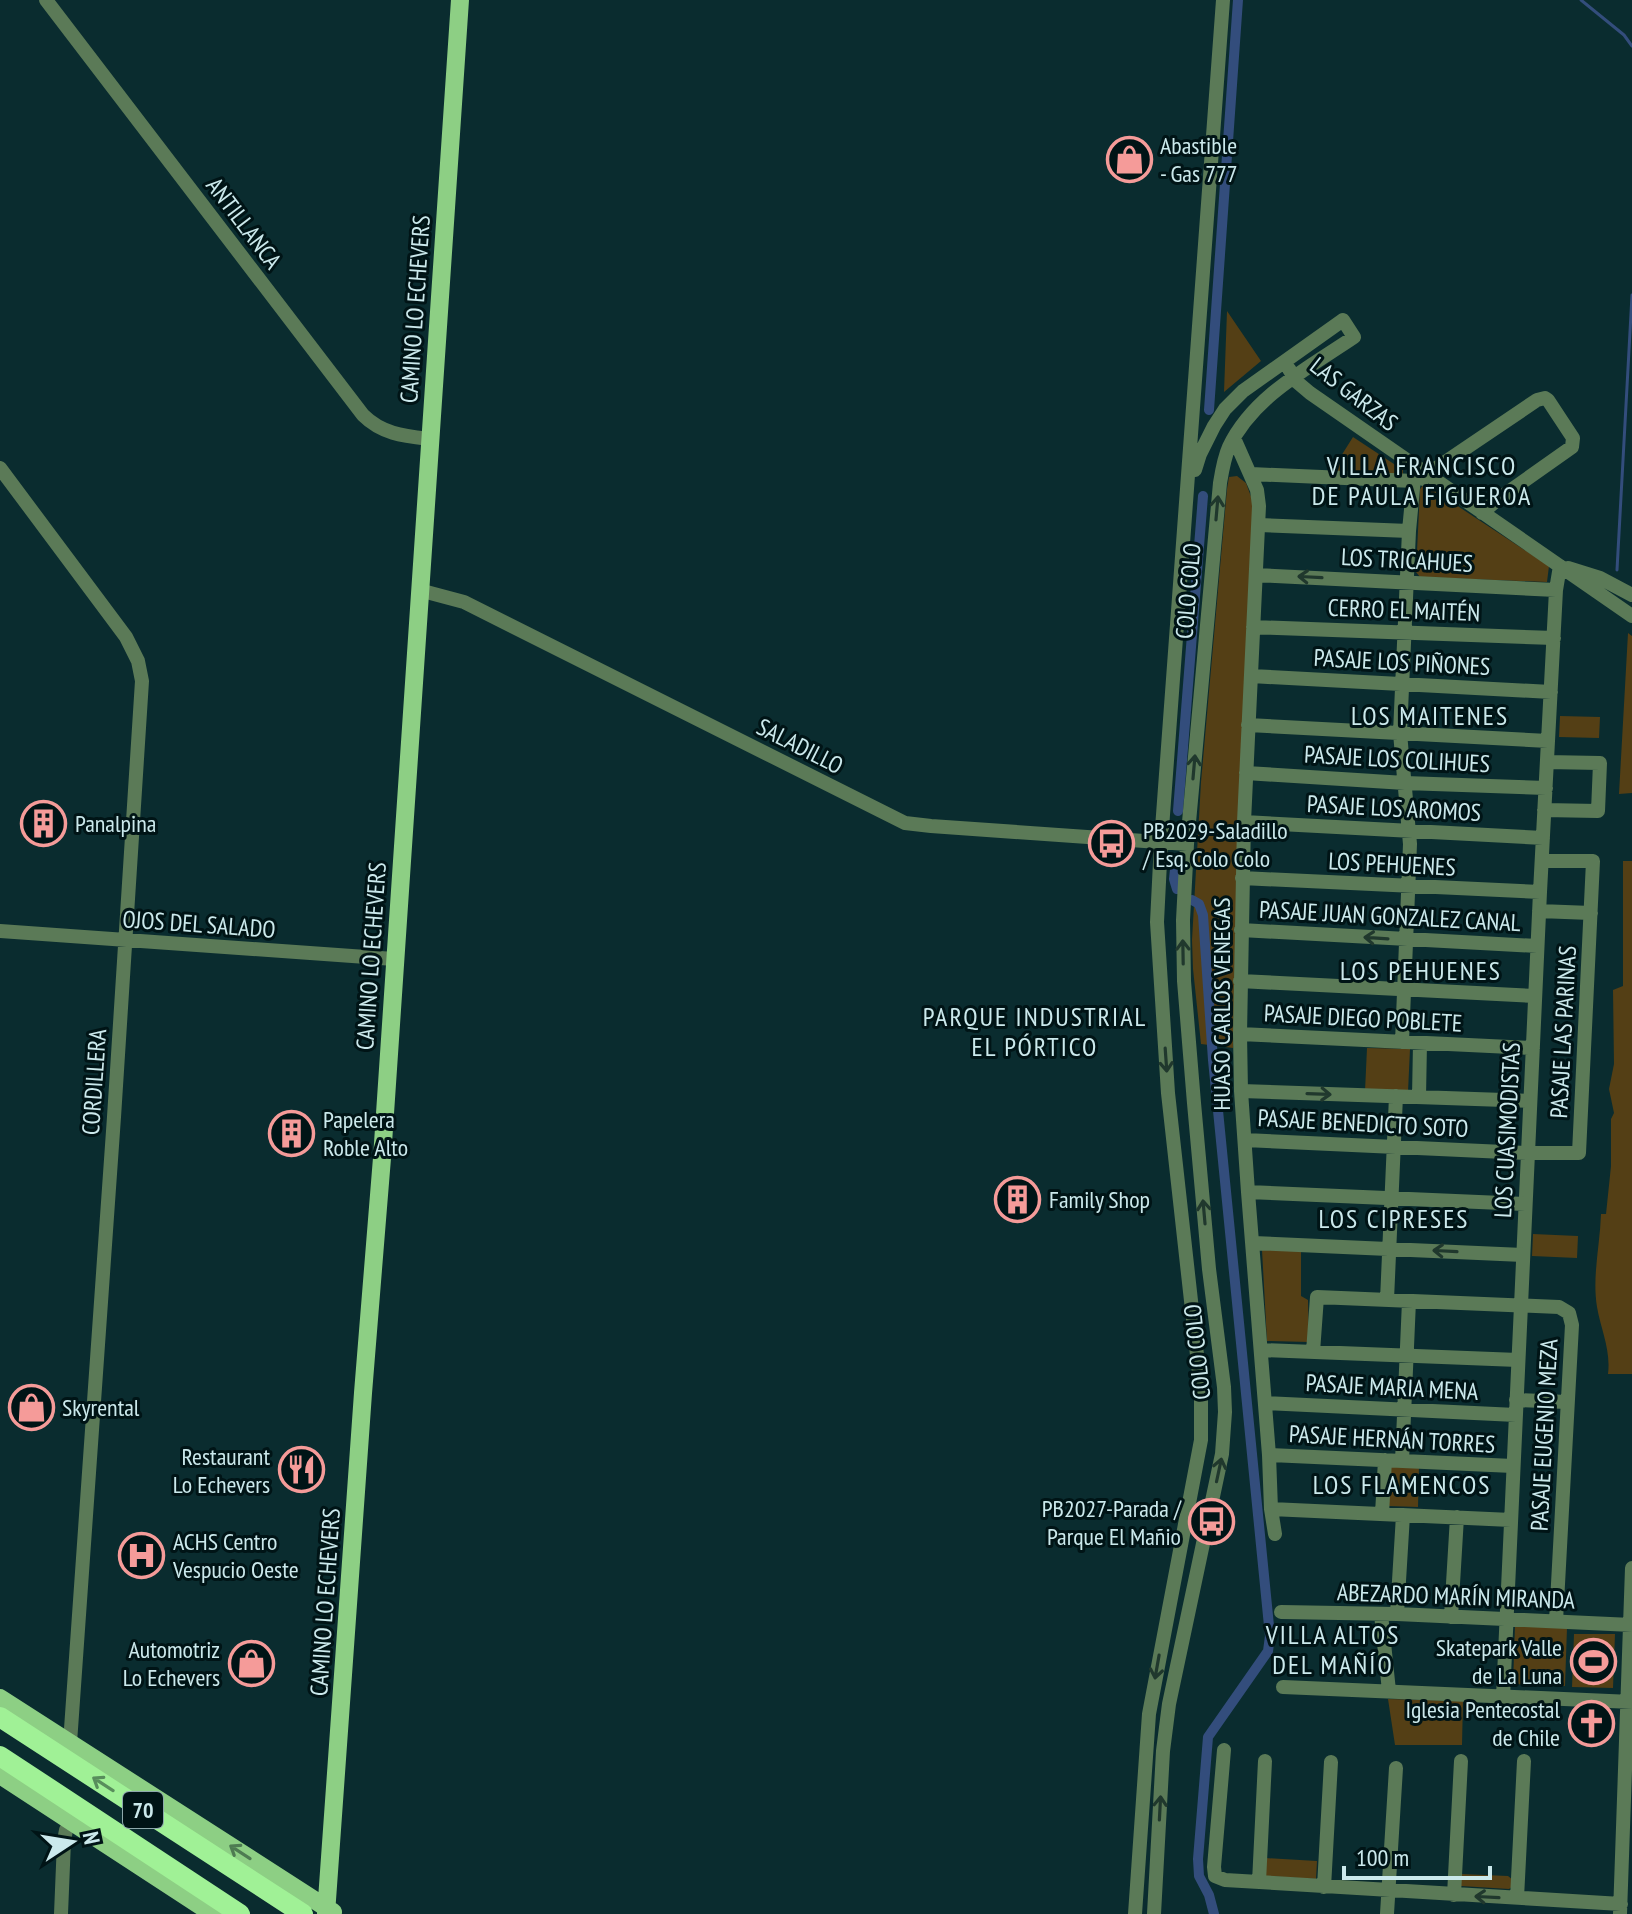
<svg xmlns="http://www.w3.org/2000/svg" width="1632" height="1914" font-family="'PT Sans Narrow',sans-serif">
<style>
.green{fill:#543f15}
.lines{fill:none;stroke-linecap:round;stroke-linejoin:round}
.stream{stroke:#334d7c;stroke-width:3}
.canal{stroke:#334d7c;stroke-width:10}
.minor{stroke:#5b7a57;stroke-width:14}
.major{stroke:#8dcf84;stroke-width:18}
.highway{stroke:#a0f196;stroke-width:20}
.oneway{stroke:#20382d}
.oneway2{stroke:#588e5c}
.oneway3{stroke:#4e7b52}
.labels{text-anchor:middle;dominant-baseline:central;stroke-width:6;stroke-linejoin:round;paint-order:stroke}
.shield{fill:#001416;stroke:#8ea9ac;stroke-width:2}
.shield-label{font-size:22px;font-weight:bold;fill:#cbe9ec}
.poi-label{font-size:24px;fill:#cbe9ec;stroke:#001416;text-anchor:start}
.street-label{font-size:24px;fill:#cbe9ec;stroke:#001416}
.neighbourhood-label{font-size:26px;letter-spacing:2px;fill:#cbe9ec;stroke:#001416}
</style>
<rect width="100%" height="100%" fill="#0a2c2f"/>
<!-- green -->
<path class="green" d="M1227,311L1261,361L1224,392Z
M1353,437L1403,470V474L1331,472Z
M1237,476L1246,483L1253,502L1233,1048L1201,1044L1193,969L1192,940L1201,782L1227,489L1229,477Z
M1424,484L1549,566L1547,582L1420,577L1416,572L1420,489Z
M1628,633L1632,636V793L1619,794Z
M1560,716L1600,717L1599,738L1559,737Z
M1623,861H1632V1374H1608C1611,1350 1601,1330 1597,1307C1592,1276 1600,1246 1601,1214H1606L1611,1166V1119L1614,1113L1609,1089L1614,1064L1613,990L1623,986Z
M1367,1048L1410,1049L1408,1092L1365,1091Z
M1533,1234L1578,1236L1577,1258L1532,1256Z
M1262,1250H1301V1296L1308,1300L1309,1342L1267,1341Z
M1389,1464L1419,1465L1418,1507L1388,1506Z
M1515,1626L1567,1628L1565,1686L1513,1684Z
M1574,1634H1615L1613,1688L1572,1687Z
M1388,1699L1463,1701L1462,1745H1395Z
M1265,1858L1317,1861L1316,1879L1264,1876Z
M1461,1874L1508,1876L1513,1880V1886L1509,1889L1461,1886Z"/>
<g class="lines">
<!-- stream -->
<path class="stream" d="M1581,0L1624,35L1632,46
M1617,570L1632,295"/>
<!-- canal -->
<path class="canal" d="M1209,410L1238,0
M1178,811L1203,496
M1175,869L1174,879L1177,889
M1192,900L1199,904L1203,915L1213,1060L1270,1636L1268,1651L1208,1737L1198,1859L1199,1876L1209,1895L1214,1914"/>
<!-- minor -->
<path class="minor" d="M46,0L363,415C382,434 404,436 430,439
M1289,369L1297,382L1310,393L1632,616
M1234,438L1257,490L1259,506L1244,822L1240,1034L1241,1091L1248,1192L1269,1455L1271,1509L1275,1534
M0,468L126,637L138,661L142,681L114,1117L70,1743
M1251,474L1414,481
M1423,479L1426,475L1537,400L1545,398L1548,400L1573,438L1572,447L1497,500L1482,513
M1259,525L1409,531
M1568,568L1600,578L1632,595
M1256,575L1556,590
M419,590L464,602L905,823L931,826L1187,844
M1253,627L1554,638
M1251,676L1551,692
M1248,725L1548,741
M1246,773L1405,783L1546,788
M1544,810L1598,811L1600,763L1547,762
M1244,822L1543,838
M1242,878L1540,892
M1539,911L1591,913
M1241,930L1537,946
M0,931L394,959
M1240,981L1535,996
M1240,1034L1533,1048
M1402,1042L1410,844L1400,733L1409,531L1415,467
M1241,1091L1530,1101
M1419,1097L1420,1043
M1245,1140L1528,1153H1579L1593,861H1542
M1248,1192L1525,1204
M1253,1243L1523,1255
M1387,1300L1396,1096
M1261,1350L1518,1360
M1313,1352L1317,1297L1559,1307L1569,1313L1572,1325L1556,1621
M1516,1400L1567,1402
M1266,1403L1516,1415
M1269,1455L1513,1466
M1402,1461L1409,1301
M1271,1509L1511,1520
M1382,1514L1385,1460
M1281,1612L1397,1614L1632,1625
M1381,1614L1389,1691
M1397,1614L1403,1515
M1451,1617L1457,1517
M1283,1687L1632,1702
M1503,1697L1540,892L1556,590L1560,566
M1224,1750L1214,1867L1215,1876L1225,1880L1621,1904
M1259,1882L1265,1761
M1324,1887L1331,1762
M1454,1895L1461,1761
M1517,1898L1524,1761
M61,1914L64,1841L66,1830L71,1822
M1135,1914L1149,1714L1201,1440V1391L1168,1093L1157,922L1161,842L1223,0
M1154,1914L1163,1751L1169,1704L1222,1454L1225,1412L1224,1387L1209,1269L1194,1103L1184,981L1183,920L1187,844L1220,483C1222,471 1224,458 1229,447C1253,396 1310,367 1354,337L1343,320L1243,391L1225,409L1214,426L1200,454L1195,470
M1387,1914L1396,1768
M1620,1914L1632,1568"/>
<!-- major -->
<path class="major" d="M0,1698L333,1912
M0,1775L213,1914
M326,1914L363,1393L382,1158L460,0"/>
<!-- highway -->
<path class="highway" d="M0,1717L303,1914
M0,1756L240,1914"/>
</g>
<!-- one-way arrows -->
<defs><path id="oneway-shaft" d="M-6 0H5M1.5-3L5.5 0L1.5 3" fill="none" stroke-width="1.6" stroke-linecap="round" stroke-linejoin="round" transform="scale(2)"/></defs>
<g class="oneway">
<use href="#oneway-shaft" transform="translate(1217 508) rotate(-85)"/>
<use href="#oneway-shaft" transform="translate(1310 577) rotate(-177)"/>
<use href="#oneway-shaft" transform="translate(1194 767) rotate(-85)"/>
<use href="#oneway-shaft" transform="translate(1376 938) rotate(-176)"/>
<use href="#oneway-shaft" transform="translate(1183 952) rotate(-91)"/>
<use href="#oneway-shaft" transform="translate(1166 1060) rotate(86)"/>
<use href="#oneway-shaft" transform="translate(1319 1094) rotate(2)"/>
<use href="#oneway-shaft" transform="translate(1204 1212) rotate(-95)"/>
<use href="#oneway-shaft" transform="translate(1445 1251) rotate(-177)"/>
<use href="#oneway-shaft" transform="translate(1219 1470) rotate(-78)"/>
<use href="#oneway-shaft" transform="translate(1157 1667) rotate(100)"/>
<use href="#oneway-shaft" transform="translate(1160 1808) rotate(-87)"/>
<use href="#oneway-shaft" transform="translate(1487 1897) rotate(-177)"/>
</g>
<use class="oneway2" href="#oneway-shaft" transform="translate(103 1784) rotate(-147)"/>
<use class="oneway3" href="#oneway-shaft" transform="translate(240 1852) rotate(-147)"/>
<!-- icons -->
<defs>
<symbol id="shop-ring" viewBox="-11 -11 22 22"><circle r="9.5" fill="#001416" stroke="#f59b99" stroke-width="1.5"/><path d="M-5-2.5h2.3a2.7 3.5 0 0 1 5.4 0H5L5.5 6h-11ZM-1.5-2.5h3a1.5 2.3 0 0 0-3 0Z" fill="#f59b99"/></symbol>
<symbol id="building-ring" viewBox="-11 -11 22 22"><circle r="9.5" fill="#001416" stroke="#f59b99" stroke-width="1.5"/><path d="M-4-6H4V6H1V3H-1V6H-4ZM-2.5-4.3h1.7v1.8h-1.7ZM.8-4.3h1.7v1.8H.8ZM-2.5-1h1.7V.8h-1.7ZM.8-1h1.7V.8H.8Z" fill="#f59b99"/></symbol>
<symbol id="bus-ring" viewBox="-11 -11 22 22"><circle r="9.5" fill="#001416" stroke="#f59b99" stroke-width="1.5"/><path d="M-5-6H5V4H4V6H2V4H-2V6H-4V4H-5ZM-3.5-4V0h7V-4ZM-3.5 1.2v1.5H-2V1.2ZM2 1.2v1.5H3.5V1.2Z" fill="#f59b99"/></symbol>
<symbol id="restaurant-ring" viewBox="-11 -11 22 22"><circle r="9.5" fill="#001416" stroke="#f59b99" stroke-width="1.5"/><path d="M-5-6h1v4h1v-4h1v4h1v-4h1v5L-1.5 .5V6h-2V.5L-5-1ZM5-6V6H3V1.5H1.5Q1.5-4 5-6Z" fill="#f59b99"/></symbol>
<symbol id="hospital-ring" viewBox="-11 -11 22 22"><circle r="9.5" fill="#001416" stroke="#f59b99" stroke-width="1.5"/><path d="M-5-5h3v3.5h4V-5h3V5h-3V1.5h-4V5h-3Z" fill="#f59b99"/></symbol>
<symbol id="stadium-ring" viewBox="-11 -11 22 22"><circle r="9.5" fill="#001416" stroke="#f59b99" stroke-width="1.5"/><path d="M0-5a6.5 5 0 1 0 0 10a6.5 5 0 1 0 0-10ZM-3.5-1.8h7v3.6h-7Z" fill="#f59b99"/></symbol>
<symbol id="church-ring" viewBox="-11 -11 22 22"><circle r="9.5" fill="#001416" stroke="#f59b99" stroke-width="1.5"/><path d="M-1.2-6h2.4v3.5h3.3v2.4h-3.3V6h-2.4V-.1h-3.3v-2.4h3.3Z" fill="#f59b99"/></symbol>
</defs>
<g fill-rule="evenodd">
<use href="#shop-ring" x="1104" y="134" width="51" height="51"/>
<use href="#building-ring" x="18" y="798" width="51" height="51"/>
<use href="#bus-ring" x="1086" y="818" width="51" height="51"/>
<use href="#building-ring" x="266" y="1108" width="51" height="51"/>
<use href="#building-ring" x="992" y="1174" width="51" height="51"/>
<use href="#shop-ring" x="6" y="1382" width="51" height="51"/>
<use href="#restaurant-ring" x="276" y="1444" width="51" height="51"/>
<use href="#bus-ring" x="1186" y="1496" width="51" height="51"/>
<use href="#hospital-ring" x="116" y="1530" width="51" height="51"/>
<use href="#stadium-ring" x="1568" y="1636" width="51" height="51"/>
<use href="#shop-ring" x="226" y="1638" width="51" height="51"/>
<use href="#church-ring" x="1566" y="1698" width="51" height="51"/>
</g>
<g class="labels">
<!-- shield labels -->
<rect class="shield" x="123" y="1792" width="40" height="36" rx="6"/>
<g class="shield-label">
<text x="143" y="1810">70</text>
</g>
<!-- poi labels -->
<g class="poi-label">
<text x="1160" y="145">Abastible<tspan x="1160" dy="28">- Gas 777</tspan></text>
<text x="75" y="823">Panalpina</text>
<text x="1143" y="830">PB2029-Saladillo<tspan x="1143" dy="28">/ Esq. Colo Colo</tspan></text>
<text x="323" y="1119">Papelera<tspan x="323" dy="28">Roble Alto</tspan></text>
<text x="1049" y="1199">Family Shop</text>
<text x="62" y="1407">Skyrental</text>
<text x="270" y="1456" text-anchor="end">Restaurant<tspan x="270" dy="28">Lo Echevers</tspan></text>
<text x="1181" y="1508" text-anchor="end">PB2027-Parada /<tspan x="1181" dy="28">Parque El Mañio</tspan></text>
<text x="173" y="1541">ACHS Centro<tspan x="173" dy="28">Vespucio Oeste</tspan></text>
<text x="1562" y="1647" text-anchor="end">Skatepark Valle<tspan x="1562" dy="28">de La Luna</tspan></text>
<text x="220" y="1649" text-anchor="end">Automotriz<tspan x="220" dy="28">Lo Echevers</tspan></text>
<text x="1560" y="1709" text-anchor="end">Iglesia Pentecostal<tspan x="1560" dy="28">de Chile</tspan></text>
</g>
<!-- street labels -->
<g class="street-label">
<text transform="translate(244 223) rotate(53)">ANTILLANCA</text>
<text transform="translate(415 309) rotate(-86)">CAMINO LO ECHEVERS</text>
<text transform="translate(1354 394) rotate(38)">LAS GARZAS</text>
<text transform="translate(1407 560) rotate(3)">LOS TRICAHUES</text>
<text transform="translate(1188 591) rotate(-85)">COLO COLO</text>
<text transform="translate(1404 610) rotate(2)">CERRO EL MAITÉN</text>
<text transform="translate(1402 662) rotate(3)">PASAJE LOS PIÑONES</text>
<text transform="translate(800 746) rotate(27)">SALADILLO</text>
<text transform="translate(1397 759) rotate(3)">PASAJE LOS COLIHUES</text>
<text transform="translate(1394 808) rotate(3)">PASAJE LOS AROMOS</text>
<text transform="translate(1392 864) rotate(3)">LOS PEHUENES</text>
<text transform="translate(1390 916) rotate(3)">PASAJE JUAN GONZALEZ CANAL</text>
<text transform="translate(199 924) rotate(4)">OJOS DEL SALADO</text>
<text transform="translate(371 956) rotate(-86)">CAMINO LO ECHEVERS</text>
<text transform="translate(1221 1004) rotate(-90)">HUASO CARLOS VENEGAS</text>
<text transform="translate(1363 1018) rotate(3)">PASAJE DIEGO POBLETE</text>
<text transform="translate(1563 1032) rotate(-87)">PASAJE LAS PARINAS</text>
<text transform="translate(94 1082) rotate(-86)">CORDILLERA</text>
<text transform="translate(1363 1123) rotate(3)">PASAJE BENEDICTO SOTO</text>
<text transform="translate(1507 1130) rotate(-87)">LOS CUASIMODISTAS</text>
<text transform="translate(1197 1352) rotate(-96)">COLO COLO</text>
<text transform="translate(1392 1387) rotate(3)">PASAJE MARIA MENA</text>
<text transform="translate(1544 1435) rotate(-87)">PASAJE EUGENIO MEZA</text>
<text transform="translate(1392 1439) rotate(3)">PASAJE HERNÁN TORRES</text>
<text transform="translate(1456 1596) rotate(2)">ABEZARDO MARÍN MIRANDA</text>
<text transform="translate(325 1602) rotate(-86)">CAMINO LO ECHEVERS</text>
</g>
<!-- neighbourhood labels -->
<g class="neighbourhood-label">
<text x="1422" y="465">VILLA FRANCISCO<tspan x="1422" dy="30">DE PAULA FIGUEROA</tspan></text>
<text x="1430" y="715">LOS MAITENES</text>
<text x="1421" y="970">LOS PEHUENES</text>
<text x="1035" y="1016">PARQUE INDUSTRIAL<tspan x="1035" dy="30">EL PÓRTICO</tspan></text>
<text x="1394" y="1218">LOS CIPRESES</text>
<text x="1402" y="1484">LOS FLAMENCOS</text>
<text x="1333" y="1634">VILLA ALTOS<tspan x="1333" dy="30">DEL MAÑÍO</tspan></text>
</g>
</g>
<!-- north arrow -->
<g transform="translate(72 1842) rotate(78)" stroke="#001416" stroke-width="6" paint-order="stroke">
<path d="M0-6L14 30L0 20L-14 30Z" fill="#cbe9ec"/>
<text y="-12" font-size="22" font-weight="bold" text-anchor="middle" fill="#cbe9ec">N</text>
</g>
<!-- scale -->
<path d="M1344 1866v12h146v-12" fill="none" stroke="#cbe9ec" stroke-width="4"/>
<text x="1356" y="1866" font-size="24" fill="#cbe9ec" stroke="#001416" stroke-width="6" paint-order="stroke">100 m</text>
</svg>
